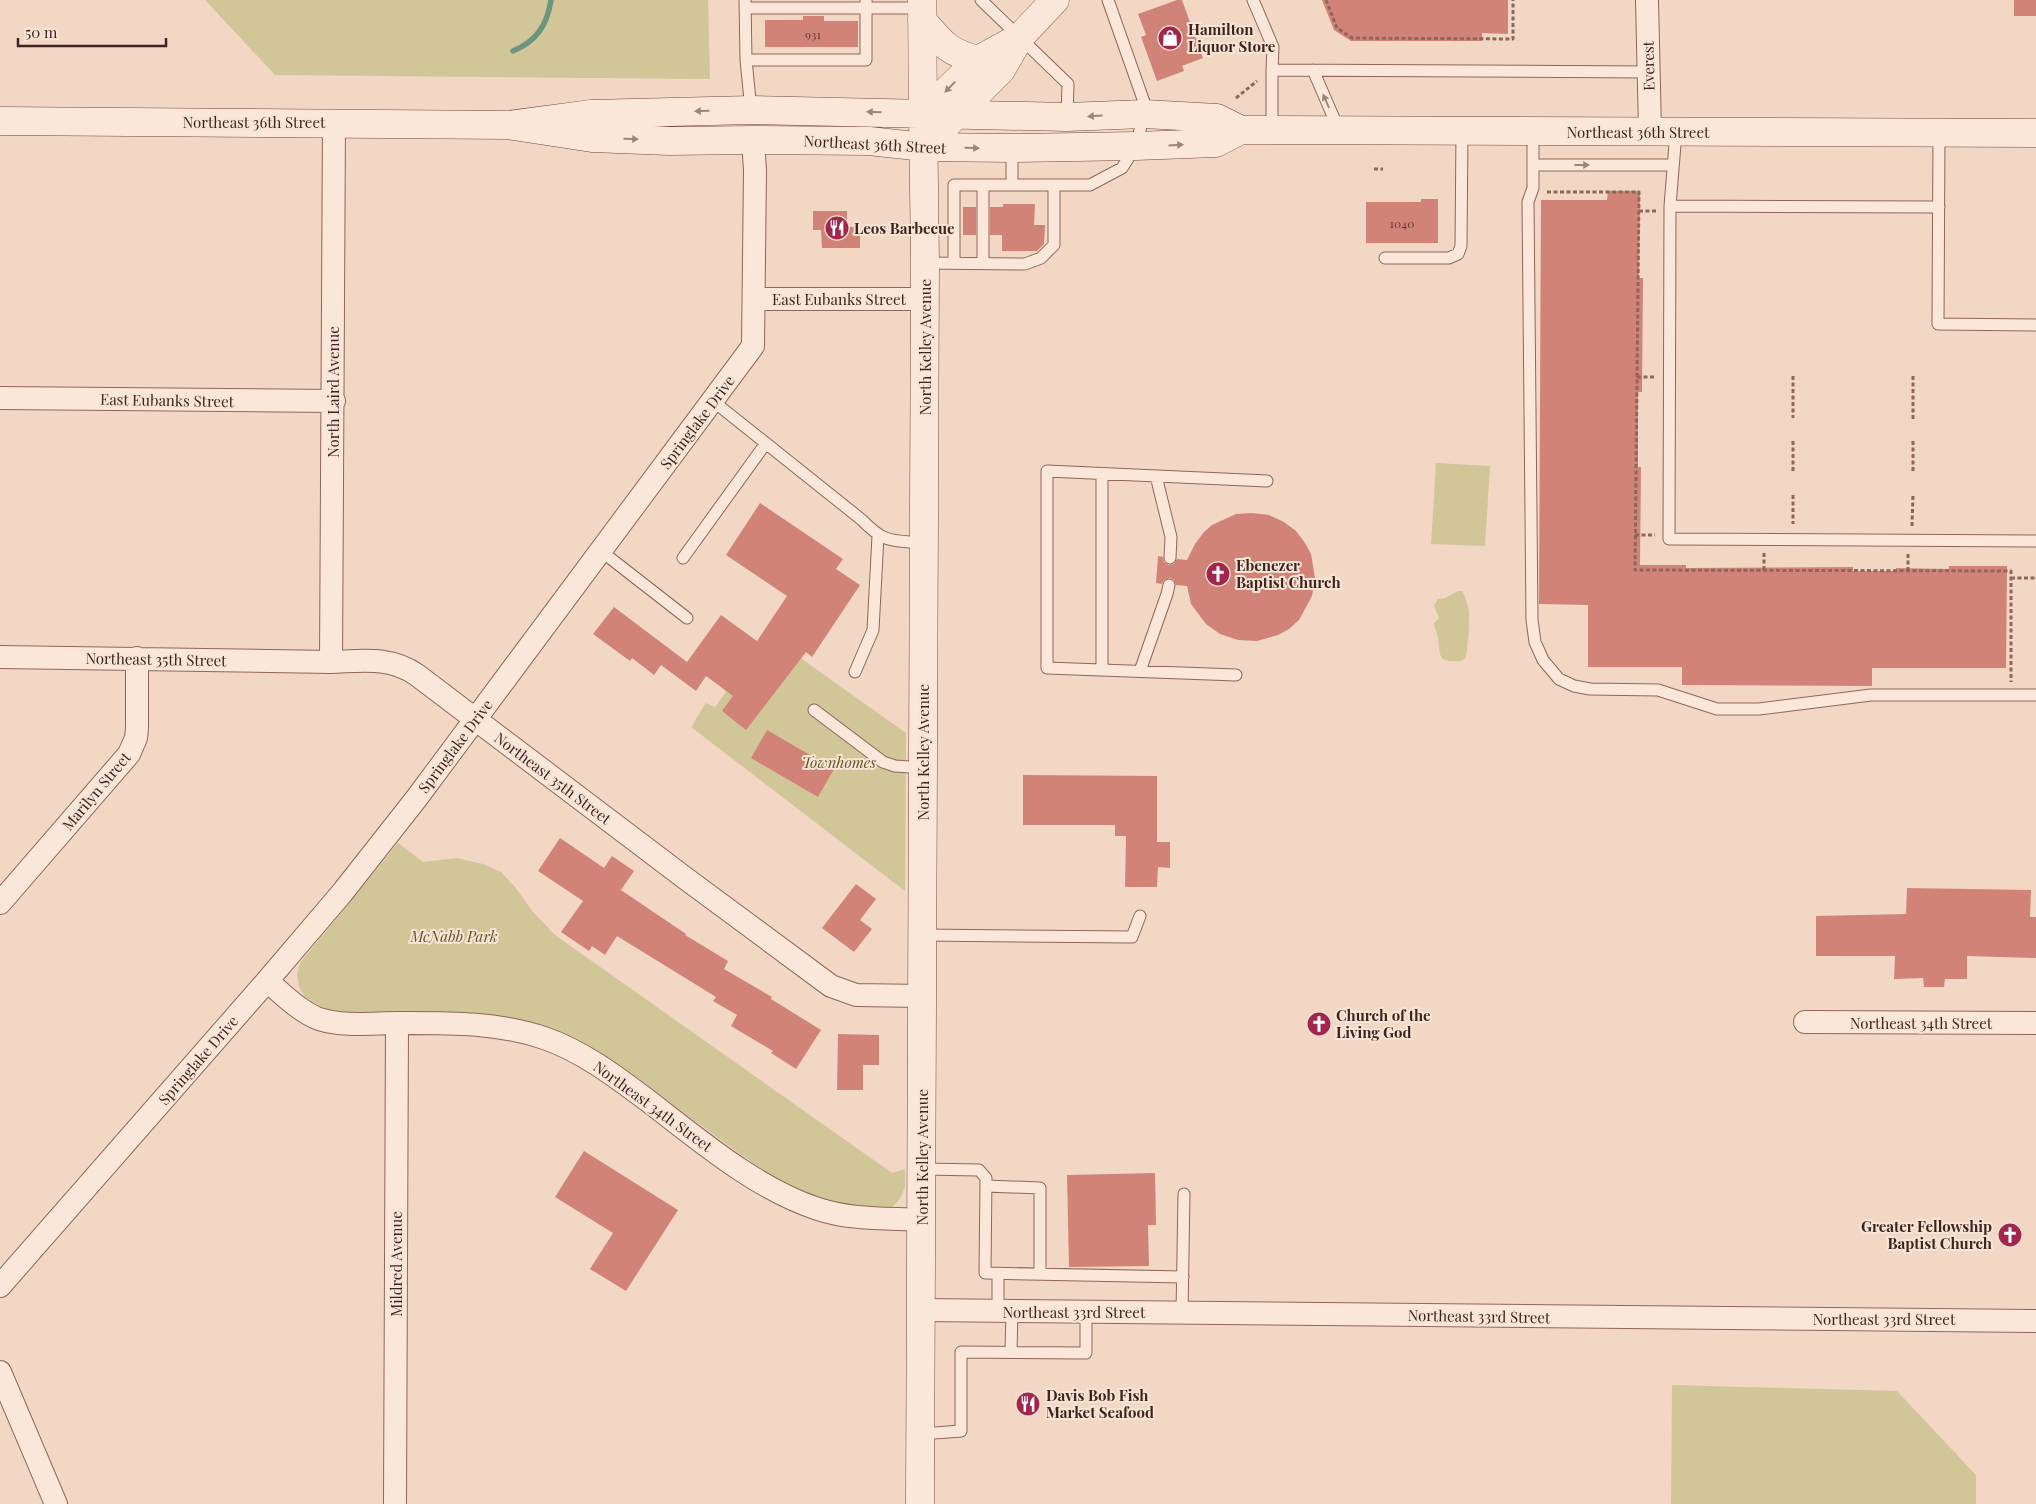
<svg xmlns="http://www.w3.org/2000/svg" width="2036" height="1504" font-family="'Playfair Display',serif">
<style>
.green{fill:#d1c698}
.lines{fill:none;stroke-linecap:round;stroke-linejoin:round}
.stream{stroke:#6d947e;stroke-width:5.5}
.building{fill:#d28378}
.service-casing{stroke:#8f6659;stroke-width:13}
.minor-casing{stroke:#8f6659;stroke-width:24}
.tertiary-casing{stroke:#8f6659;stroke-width:29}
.secondary-casing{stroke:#70473c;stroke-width:29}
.path{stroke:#8f6659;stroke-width:3;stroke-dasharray:4 2.5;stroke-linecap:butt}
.service{stroke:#fbe7da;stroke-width:11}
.minor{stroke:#fbe7da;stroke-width:22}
.tertiary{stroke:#fbe7da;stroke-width:28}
.secondary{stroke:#fbe7da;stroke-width:28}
.oneway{fill:#9c867c}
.labels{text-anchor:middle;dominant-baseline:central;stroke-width:4;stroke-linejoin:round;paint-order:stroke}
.number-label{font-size:12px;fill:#633c34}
.poi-label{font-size:15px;font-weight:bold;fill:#3e241e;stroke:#f8e4d6;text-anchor:start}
.street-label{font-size:15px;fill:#3e241e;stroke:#f8e4d6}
.park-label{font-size:15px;font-style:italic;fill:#5c5923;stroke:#f8e4d6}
</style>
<rect width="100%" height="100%" fill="#f2d7c5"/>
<!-- green -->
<path class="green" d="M205,0H708L710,79L275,75Z
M1436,463L1490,466L1485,546L1431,544Z
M1458,591H1462C1466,597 1467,604 1469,610C1470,615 1468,650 1466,655C1465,659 1464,659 1461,661C1438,663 1440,657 1438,638C1438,633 1434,629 1434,623L1439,618L1434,605L1438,599L1445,598Z
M768,635L906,733L905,891L691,727L706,703L715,707Z
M398,843L423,862L457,858L483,864L501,872L515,887L533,912L555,935L892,1173L905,1169V1187L900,1199L891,1208L880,1210L817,1199L777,1181L631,1074L579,1040L550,1028L493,1015L441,1013H339L322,1007L305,997L299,987L297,974L300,963Z
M1672,1385L1897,1391L1976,1475V1504H1671Z"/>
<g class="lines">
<!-- stream -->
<path class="stream" d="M513,51C537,41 547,25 551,0"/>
</g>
<!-- building -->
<path class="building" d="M1177,0H1182L1203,58L1182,66L1184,71L1157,81L1141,37L1146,35L1138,14Z
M1322,0H1508V34L1482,33V41H1351L1334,30Z
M2014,0H2036V16H2014Z
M803,16H824V21H858V47H765V20H803Z
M1608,191H1640L1639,278H1643L1642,392H1638V467H1641L1640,565H1686V568L1853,567V571H1896V568L1949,569V566H2007L2006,668H1872V686L1682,685V667H1588V605L1539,604L1541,200H1607Z
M1421,199H1438V243H1366V202H1421Z
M1003,204H1035L1034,225H1045L1044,244L1037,251H1002V235H990V207H1003Z
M963,207H976V235H963Z
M813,211H847V227H860V248H822L821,230H813Z
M760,503L843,559L836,569L860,585L812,657L806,652L746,730L722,711L733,696L706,676L696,691L661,665L654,675L632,658L630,661L593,634L614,607L687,662L721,615L757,641L787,596L726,555Z
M1252,513L1269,515L1284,522L1296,531L1305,543L1311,554L1315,578L1312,596L1299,620L1289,629L1278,635L1257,641L1238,640L1220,634L1206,624L1191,604L1187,586L1176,585L1174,580L1170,578L1164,580L1162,584L1156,583L1158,556L1163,557L1164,562L1169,565L1174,564L1177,559L1187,560L1195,544L1204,532L1212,525L1236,514Z
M767,730L834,769L818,797L751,758Z
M1023,775L1157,776V842H1170V868L1158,867L1157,887H1125L1126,836H1115V825H1023Z
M560,838L604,868L612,856L634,871L621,890L686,934L685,935L728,961L724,969L772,997L771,999L821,1030L796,1069L771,1053L773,1051L731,1026L737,1015L713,1001L716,997L617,936L605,955L592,946L589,951L561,932L583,901L538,871Z
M856,884L876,899L860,920L872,929L854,952L822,928Z
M1907,888L2031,890L2030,917H2036V958L1967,956V979H1945L1944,987H1924L1923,978L1894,979L1895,956H1816V916L1906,914Z
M838,1034L879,1035V1065H863V1090H837Z
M584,1151L678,1210L626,1291L590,1269L613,1233L555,1197Z
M1155,1173L1156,1225H1148L1149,1266L1069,1267L1067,1175Z"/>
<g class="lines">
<defs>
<path id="service" d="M745,0L746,60L751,110
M981,0L1068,84L1067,117
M1253,0L1273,47L1272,70L1649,72
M745,8H922
M746,60H866V0
M1313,70L1339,130
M1272,131V70
M1533,131V188L1528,202L1532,620L1535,642L1543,660L1559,679L1574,686L1590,689L1658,690L1717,709H1759L1871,695H2036
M1676,132L1670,206L1669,539L2036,541
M1939,133L1938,324L2036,325
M1012,148V185
M1533,165H1673
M983,185V263
M1054,185H1090L1122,168L1136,146L1144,114V102L1108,0
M1670,206L1939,207
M1385,258H1449L1458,254L1461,246L1462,131
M925,263L1025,264L1041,258L1054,245V185H954V263
M713,401L862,520C885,544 892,540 923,543
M1102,474V670
M1156,476L1171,537L1170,558
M601,551L687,618
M683,558L766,443
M1140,671L1167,594L1169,585
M855,672L873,630L878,536
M1236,675L1047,668V471L1267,481
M814,710L883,762L895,766L923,768
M923,935L1132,937L1140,916
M922,1169L979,1170L986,1178L985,1273L1183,1277
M986,1186L1040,1188V1274
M998,1274V1311
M1182,1313L1184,1194
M1011,1352L1012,1311
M921,1434L961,1431V1352L1086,1353V1312"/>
<path id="minor" d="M1647,0L1650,131
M754,299H925
M0,398L334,401
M0,657L331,662C362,661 390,656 417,675L685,878L831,986L856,995L923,996
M331,662L334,123
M0,903L129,754L136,738L137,728V658
M267,981C283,994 300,1012 319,1019C344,1027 373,1023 398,1023C447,1023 497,1022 544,1038C582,1051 615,1076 647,1100C698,1139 756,1189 818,1209C851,1220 887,1218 922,1220
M1805,1022L2036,1023
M0,1286L267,981L342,893L416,799L753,346L755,170L753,140
M922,1310L2036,1321
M0,1372L56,1504
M395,1504L397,1023"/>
<path id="tertiary" d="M922,0L923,114
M922,20C942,43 947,52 978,60
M923,114L978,60L1020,37
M924,147L1001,70L1020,37L1055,0"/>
<path id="secondary" d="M0,121L508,125L591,114L751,110L1067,117L1144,114L1217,118L1241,130
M508,125L592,138L669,141L753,140L869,141L924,147L1012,148L1136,146L1216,143L1241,130L2036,133
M920,1504L925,263L923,114"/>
</defs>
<!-- service casing -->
<use href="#service" class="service-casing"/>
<!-- minor casing -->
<use href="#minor" class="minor-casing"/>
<!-- tertiary casing -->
<use href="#tertiary" class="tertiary-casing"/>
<!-- secondary casing -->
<use href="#secondary" class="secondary-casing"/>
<!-- path -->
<path class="path" d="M1326,0L1337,28L1352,38L1513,39V0
M1236,98L1257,81
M1374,169H1383
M1547,192H1639L1635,570L2011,571V682
M1639,211H1656
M1793,376V418
M1637,377H1656
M1913,419V376
M1793,441V472
M1913,441V473
M1793,495V524
M1912,526L1913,495
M1635,535H1655
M1764,570V553
M1908,571V554
M2011,578H2036"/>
<!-- service -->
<use href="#service" class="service"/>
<!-- minor -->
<use href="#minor" class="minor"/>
<!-- tertiary -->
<use href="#tertiary" class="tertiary"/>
<!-- secondary -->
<use href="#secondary" class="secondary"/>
</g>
<!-- one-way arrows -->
<defs><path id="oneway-solid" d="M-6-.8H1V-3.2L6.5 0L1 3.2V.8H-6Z" transform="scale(1.25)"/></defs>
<g class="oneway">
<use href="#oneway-solid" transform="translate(950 87) rotate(135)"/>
<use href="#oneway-solid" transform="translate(1326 101) rotate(-114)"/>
<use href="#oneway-solid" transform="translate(702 111) rotate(178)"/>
<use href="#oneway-solid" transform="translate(874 112) rotate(-178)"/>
<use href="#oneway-solid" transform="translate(1095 116) rotate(177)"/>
<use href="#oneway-solid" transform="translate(631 139) rotate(2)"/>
<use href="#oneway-solid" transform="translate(1176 145) rotate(-3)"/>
<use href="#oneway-solid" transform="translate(972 148) rotate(1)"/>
<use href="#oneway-solid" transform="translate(1582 165)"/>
</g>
<!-- icons -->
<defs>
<symbol id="shop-disc" viewBox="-11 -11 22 22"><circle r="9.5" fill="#a2254b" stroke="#f8e4d6"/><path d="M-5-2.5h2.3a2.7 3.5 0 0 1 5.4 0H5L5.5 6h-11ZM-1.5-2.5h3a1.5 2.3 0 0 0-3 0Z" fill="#fff"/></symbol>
<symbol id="restaurant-disc" viewBox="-11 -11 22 22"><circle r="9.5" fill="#a2254b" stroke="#f8e4d6"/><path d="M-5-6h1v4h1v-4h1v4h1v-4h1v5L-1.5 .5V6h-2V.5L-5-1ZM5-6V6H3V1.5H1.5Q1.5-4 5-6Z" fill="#fff"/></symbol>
<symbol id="church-disc" viewBox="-11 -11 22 22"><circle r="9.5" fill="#a2254b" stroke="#f8e4d6"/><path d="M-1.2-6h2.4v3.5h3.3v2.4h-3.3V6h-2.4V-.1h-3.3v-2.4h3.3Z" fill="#fff"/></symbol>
</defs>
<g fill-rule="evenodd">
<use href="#shop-disc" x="1156" y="24" width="28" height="28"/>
<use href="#restaurant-disc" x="823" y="214" width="28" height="28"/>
<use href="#church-disc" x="1204" y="560" width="28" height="28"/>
<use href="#church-disc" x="1305" y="1010" width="28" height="28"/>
<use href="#church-disc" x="1996" y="1221" width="28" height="28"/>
<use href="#restaurant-disc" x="1014" y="1390" width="28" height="28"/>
</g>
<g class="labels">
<!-- number labels -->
<g class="number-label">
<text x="813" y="34">931</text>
<text x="1402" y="223">1040</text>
</g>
<!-- poi labels -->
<g class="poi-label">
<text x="1188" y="29">Hamilton<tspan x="1188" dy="17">Liquor Store</tspan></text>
<text x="854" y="228">Leos Barbecue</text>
<text x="1236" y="565">Ebenezer<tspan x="1236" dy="17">Baptist Church</tspan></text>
<text x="1336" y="1015">Church of the<tspan x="1336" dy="17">Living God</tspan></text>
<text x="1992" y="1226" text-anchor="end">Greater Fellowship<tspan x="1992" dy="17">Baptist Church</tspan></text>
<text x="1046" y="1395">Davis Bob Fish<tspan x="1046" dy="17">Market Seafood</tspan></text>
</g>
<!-- street labels -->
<g class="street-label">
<text transform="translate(1648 66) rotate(-91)">Everest</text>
<text x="254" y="122">Northeast 36th Street</text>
<text x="1638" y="132">Northeast 36th Street</text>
<text transform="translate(875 144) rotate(3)">Northeast 36th Street</text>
<text x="839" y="299">East Eubanks Street</text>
<text transform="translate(925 347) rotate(-90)">North Kelley Avenue</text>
<text transform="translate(333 392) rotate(-90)">North Laird Avenue</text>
<text transform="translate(167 400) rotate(1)">East Eubanks Street</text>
<text transform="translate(697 422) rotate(-53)">Springlake Drive</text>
<text transform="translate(156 659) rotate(1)">Northeast 35th Street</text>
<text transform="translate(455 746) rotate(-53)">Springlake Drive</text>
<text transform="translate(923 752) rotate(-90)">North Kelley Avenue</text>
<text transform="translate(553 778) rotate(37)">Northeast 35th Street</text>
<text transform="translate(96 791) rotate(-50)">Marilyn Street</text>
<text x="1921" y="1023">Northeast 34th Street</text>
<text transform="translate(198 1060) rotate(-49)">Springlake Drive</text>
<text transform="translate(653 1106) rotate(36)">Northeast 34th Street</text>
<text transform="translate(922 1157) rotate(-90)">North Kelley Avenue</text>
<text transform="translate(396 1264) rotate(-90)">Mildred Avenue</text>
<text x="1074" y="1312">Northeast 33rd Street</text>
<text transform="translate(1479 1316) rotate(1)">Northeast 33rd Street</text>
<text x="1884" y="1319">Northeast 33rd Street</text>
</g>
<!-- park labels -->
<g class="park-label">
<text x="839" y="762">Townhomes</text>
<text x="454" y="936">McNabb Park</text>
</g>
</g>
<!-- scale -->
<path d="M18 38v8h148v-8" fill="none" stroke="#3e241e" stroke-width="2.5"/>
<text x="25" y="38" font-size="15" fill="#3e241e" stroke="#f8e4d6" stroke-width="4" paint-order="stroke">50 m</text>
</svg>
